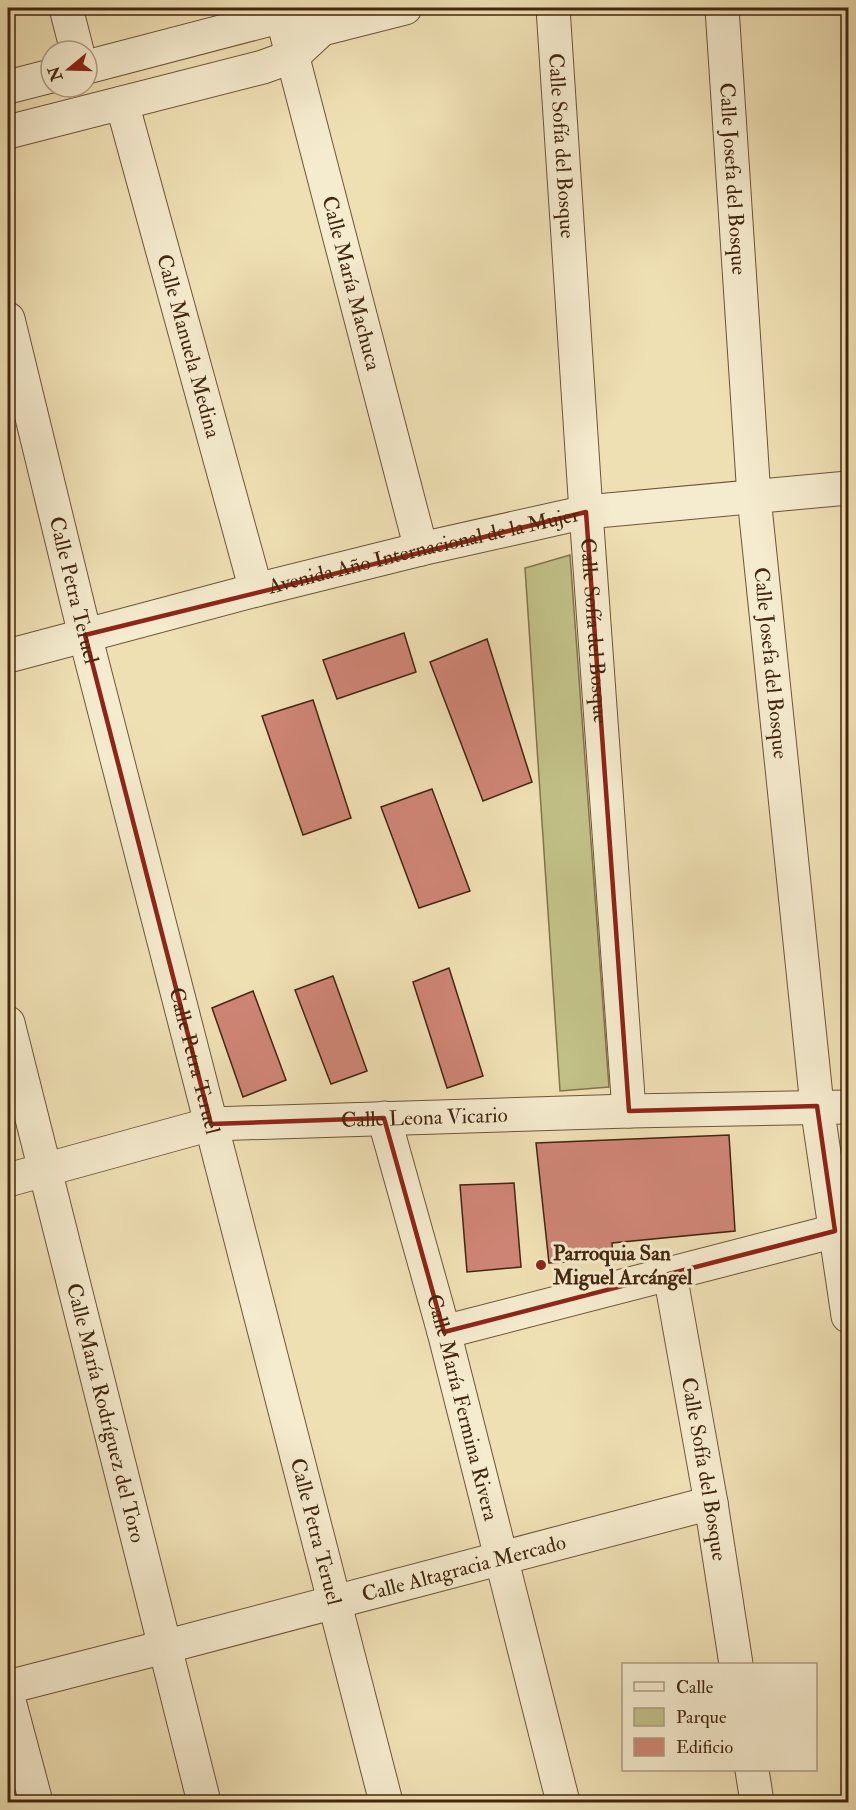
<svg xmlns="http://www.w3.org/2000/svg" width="856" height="1810" font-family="'IM FELL Double Pica',serif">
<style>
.green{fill:#c1c087;stroke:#82734b;stroke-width:1.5}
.building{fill:#cf8576;stroke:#43260f;stroke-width:1.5}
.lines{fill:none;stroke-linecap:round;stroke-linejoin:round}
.minor-casing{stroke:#6e5438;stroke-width:35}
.minor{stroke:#f5ebce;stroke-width:33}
.marked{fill:none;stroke:#8f2418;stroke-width:4.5;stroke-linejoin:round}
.poi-dot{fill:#8f2418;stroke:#f5ebce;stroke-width:2}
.labels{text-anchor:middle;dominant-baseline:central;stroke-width:6;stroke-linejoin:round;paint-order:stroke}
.street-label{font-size:21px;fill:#43260f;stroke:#f5ebce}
.poi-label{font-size:21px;font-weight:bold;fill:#43260f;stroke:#f5ebce;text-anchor:start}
</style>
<rect width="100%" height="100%" fill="#efe0b4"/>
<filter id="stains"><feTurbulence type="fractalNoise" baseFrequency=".00333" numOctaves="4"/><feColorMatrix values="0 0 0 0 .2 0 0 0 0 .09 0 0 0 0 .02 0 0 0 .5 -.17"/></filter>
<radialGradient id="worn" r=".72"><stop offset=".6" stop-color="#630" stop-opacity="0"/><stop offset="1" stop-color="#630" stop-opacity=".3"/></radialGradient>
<!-- green -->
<path class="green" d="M570,555L609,1087L560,1091L525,568Z"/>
<!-- building -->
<path class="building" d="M404,633L416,672L337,699L323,660Z
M487,639L532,782L483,801L430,662Z
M313,700L351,818L303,835L262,716Z
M432,789L470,891L419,908L381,807Z
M449,968L483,1076L447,1088L413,982Z
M333,976L367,1071L331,1084L295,990Z
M253,991L286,1080L243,1097L212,1008Z
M729,1135L735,1231L612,1243L613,1259L549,1263L536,1143Z
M514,1183L521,1267L467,1272L460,1185Z"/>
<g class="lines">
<defs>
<g id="minor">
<path d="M66,8L77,51"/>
<path id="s1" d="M553,8L586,512L629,1111"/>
<path id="s2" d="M722,8L754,497L817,1106L848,1316"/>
<path id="s3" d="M282,16L421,549"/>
<path d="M87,67L282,16L303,23"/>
<path d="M8,87L51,76"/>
<path id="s4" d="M122,103L256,590"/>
<path d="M8,132L263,67L293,56L322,29L405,8"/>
<path id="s5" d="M8,319L85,635L386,1802"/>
<path id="s6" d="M8,656L256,590L421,549L586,512L848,488"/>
<path id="s7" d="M8,1023L204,1802"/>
<path id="s8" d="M384,1118L444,1332L563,1802"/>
<path id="s9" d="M8,1180L211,1124L629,1111L848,1107"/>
<path id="s10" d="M670,1274L711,1503L736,1664"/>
<path d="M444,1332L835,1231"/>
<path id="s11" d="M8,1687L164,1647L711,1503"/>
<path d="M8,1697L36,1802"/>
<path d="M752,1770L757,1802"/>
</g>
</defs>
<!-- minor casing -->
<use href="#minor" class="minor-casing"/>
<!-- minor -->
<use href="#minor" class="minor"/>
</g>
<!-- marked area -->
<path class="marked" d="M586,512L629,1111L817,1106L835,1231L444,1332L384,1118L211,1124L85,635Z"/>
<!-- markers -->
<circle class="poi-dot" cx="541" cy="1265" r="6"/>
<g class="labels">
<!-- street labels -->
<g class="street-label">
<text stroke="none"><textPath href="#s1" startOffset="138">Calle Sofía del Bosque</textPath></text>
<text stroke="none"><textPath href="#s2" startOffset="171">Calle Josefa del Bosque</textPath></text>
<text stroke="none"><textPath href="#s3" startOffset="276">Calle María Machuca</textPath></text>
<text stroke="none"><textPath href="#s4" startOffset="252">Calle Manuela Medina</textPath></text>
<text stroke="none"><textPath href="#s6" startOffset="429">Avenida Año Internacional de la Mujer</textPath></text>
<text stroke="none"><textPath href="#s5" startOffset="279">Calle Petra Teruel</textPath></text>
<text stroke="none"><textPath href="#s1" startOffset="624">Calle Sofía del Bosque</textPath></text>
<text stroke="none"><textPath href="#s2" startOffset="657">Calle Josefa del Bosque</textPath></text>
<text stroke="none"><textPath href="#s5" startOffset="765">Calle Petra Teruel</textPath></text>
<text stroke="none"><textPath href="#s9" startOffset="424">Calle Leona Vicario</textPath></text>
<text stroke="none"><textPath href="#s8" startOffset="300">Calle María Fermina Rivera</textPath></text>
<text stroke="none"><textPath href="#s7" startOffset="402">Calle María Rodríguez del Toro</textPath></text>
<text stroke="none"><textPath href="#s10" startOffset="198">Calle Sofía del Bosque</textPath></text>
<text stroke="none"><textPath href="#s5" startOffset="1251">Calle Petra Teruel</textPath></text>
<text stroke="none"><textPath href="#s11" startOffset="471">Calle Altagracia Mercado</textPath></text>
</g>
<!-- poi labels -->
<g class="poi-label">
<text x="553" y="1253">Parroquia San<tspan x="553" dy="24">Miguel Arcángel</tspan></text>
</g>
</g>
<!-- margin -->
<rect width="856" height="1810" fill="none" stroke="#efe0b4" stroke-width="30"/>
<rect x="9" y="9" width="838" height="1792" fill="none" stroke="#43260f" stroke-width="3"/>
<rect x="15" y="15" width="826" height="1780" fill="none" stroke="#43260f" stroke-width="1.5"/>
<!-- legend -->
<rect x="622" y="1663" width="195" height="108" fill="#f5ebce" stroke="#ae9c82" stroke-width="1.5"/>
<rect x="634" y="1682" width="30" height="9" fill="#f5ebce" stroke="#ae9c82" stroke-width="1.5"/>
<text x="676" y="1693" font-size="18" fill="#43260f">Calle</text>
<rect x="634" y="1708" width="30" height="18" fill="#c1c087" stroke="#ae9c82" stroke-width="1.5"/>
<text x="676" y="1723" font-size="18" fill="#43260f">Parque</text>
<rect x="634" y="1738" width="30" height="18" fill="#cf8576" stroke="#ae9c82" stroke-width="1.5"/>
<text x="676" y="1753" font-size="18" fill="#43260f">Edificio</text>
<!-- north arrow -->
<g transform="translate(69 69) rotate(251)"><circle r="28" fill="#f5ebce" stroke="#ae9c82" stroke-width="1.5"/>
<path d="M0-4.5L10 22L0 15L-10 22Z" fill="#8f2418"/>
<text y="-9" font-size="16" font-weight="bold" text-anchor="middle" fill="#43260f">N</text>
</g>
<rect width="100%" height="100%" filter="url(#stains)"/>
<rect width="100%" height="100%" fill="url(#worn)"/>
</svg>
